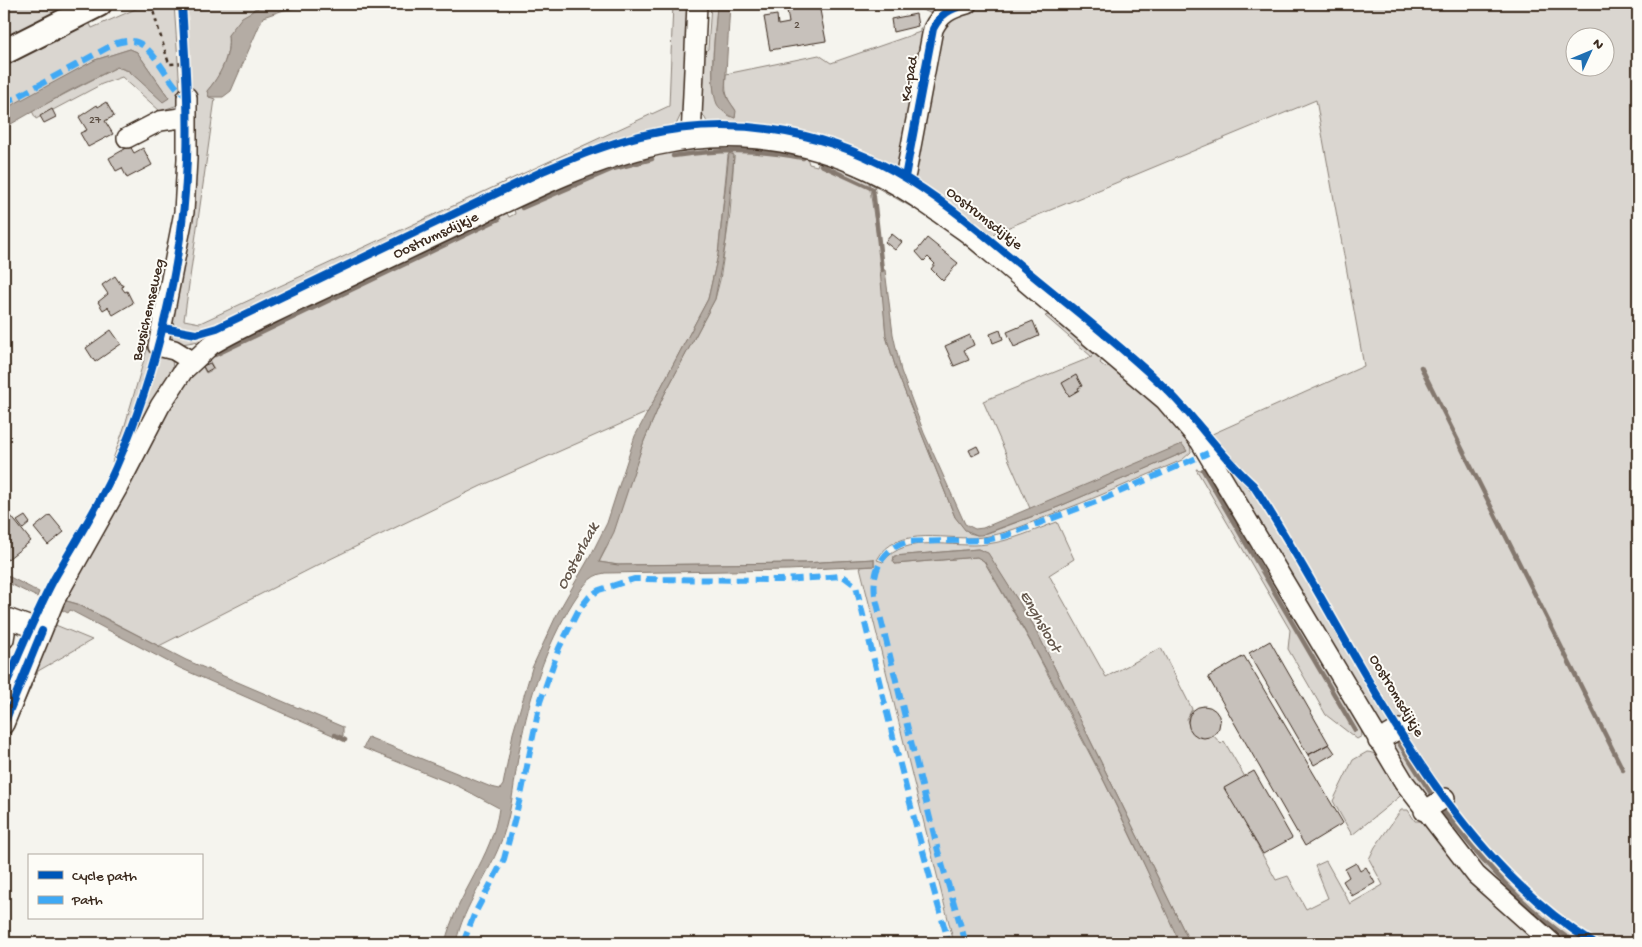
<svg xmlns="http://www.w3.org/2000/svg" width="1642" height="947" font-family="'Gochi Hand',sans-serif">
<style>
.green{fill:#dad6d0;stroke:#8a8077;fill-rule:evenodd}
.water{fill:#b4aca4;stroke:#84786e}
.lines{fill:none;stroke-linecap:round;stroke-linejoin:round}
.stream{stroke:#84786e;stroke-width:4.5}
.building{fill:#c7c1bb;stroke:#3b2a1e}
.minor-casing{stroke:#3b2a1e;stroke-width:22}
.major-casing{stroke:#3b2a1e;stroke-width:28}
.path{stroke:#3b2a1e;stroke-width:2.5;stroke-dasharray:4 4;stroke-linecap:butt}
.minor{stroke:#fdfcf7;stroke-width:19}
.major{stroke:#fdfcf7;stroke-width:24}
.quiet{stroke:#3fa9f5;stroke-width:6;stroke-dasharray:12 6;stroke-linecap:butt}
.cycleway-casing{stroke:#fdfcf7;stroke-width:11}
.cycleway{stroke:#0057b8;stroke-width:8}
.labels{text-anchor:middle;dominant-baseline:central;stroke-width:4;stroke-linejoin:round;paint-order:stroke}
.number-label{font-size:12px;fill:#5e5045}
.street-label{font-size:15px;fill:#3b2a1e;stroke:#fdfcf7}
.water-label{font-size:16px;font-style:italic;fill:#65584d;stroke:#fdfcf7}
</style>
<rect width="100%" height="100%" fill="#f5f4ee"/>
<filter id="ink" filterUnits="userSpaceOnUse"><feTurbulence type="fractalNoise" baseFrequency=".02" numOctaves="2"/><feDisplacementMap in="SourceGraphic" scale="10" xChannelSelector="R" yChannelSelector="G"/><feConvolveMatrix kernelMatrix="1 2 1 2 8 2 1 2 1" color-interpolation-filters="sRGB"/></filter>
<g filter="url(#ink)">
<!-- green -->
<path class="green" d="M10,4H80L4,44V7Z
M147,4H174L181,104L160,111L122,77L102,84L36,119L32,111L117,67L129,71L163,101L169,98L137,52L130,49L95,60L4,111V60L89,22L92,28Z
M185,4H265L254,9L228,35C230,56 221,75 207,91L209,97L215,99L184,320L200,323L669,106L673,4H689L683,110L676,125C629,133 587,148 543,167L215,325C202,331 176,336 171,318L193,113Z
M711,4H717C716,27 709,74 715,95C718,104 727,115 735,118V109C725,98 725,89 726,74L819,55L831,63L920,32V28H929L898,169C828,131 785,125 707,122L700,109L701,55L708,49Z
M912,4H953L935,15L915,7Z
M978,4H1638V943H1599L1567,921L1521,882L1467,824L1405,732L1262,492L1210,435L1364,366L1316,100L990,235L963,213L910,176L937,32L963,9ZM1574,38H1604V68H1574Z
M666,134L199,341L182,344L172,338V334L174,333L193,337L211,334L546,173L613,147Z
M732,145L806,154L809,164L817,166L818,163L826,159L914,203L913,208L869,183L880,256L886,336L897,372L955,517L969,533L977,535L988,533L1058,507L1187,451L1032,513L983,401L1092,357L1045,316L1051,314L1104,356L1100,363L1106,368L1112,363L1152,399L1190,444L1191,452L1182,460C1138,479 1094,499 1048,516C1027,524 1006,534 983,537C951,542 896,523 877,560L883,562C906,532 954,549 987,544C1011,541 1035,530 1057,522L1074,559L1049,575L1106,677L1161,648L1192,709L1187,719L1190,729L1203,737L1213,735L1221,744L1224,741L1245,777L1227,790L1276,880L1288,876L1306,909L1328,898L1315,866L1326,861L1350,904L1383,885L1369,859L1375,847L1401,810H1408L1415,821H1423C1459,865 1494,908 1540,943H1190L1034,626L988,554L978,549L895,556V564L977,557L984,561L1034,648L1105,783L1182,943H954L860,567L874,566V559L804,563L618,565L599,562L608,545L644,441L662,399L715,299L720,280L730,214L734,156L731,152L728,155L718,255L708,299L648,412L481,486L318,565L159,646L78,604L63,600L130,476L135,477L159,430L155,428L200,362L206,373L214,369L207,356L216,350L506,211L509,217L515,214L514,208L577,177L671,150Z
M152,332H156L142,389L117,459L112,462L125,425Z
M162,356L172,359L173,369L145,418L139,416L157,363Z
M1212,450L1259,500L1394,726L1384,732Z
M1196,469L1211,472L1361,726L1362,736L1357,739L1326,715L1288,649L1290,630Z
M53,624L92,640L38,671L9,737L4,756L6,735Z
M1398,734L1439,796L1426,801L1388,745Z
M1367,752C1383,752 1396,781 1404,793L1352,835L1333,801L1353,760Z
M1444,804C1485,858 1531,904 1586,943H1565L1534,920L1472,857L1436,808Z"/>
<!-- water -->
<path class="water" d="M265,4H323L284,10L263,17L231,91L223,97H209L207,91C220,76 231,55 228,35L242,17Z
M717,4H730L725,90L728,99L736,111L735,118C728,116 721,111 717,104C708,83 716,29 717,4Z
M130,49L137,52L169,98L163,102L129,71L117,67L69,91L4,128V111L12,105L95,60Z
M729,153L734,155L726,240L715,299L662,399L644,441L614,532L599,562L618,565L804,563L874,559V566L788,570L605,573C588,575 582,589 573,602C546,646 529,697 520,747C514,777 513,807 503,836C491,873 463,905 456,943H445C456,895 493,857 499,808L460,787L363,748L368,737L491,787L500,789L503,785L513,733L532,668L557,614L592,553L607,523L635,436L708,299L718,255Z
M880,270H885L893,334L901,371L924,433L965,524L975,529L983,528L1182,444L1187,451L1058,507L981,535H977L965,530L955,517L897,372L886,336Z
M978,549L988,553L1034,626L1190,943H1182L1177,937C1120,808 1057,682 984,561L977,557L895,564L893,561L894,556Z
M4,574L39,592L37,597L4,581Z
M63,600L77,604L186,660L343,727V736L337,737L180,668L70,610L68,613L60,609Z"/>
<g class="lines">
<!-- stream -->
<path class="stream" d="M673,156C724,149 753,149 803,158
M821,165L873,189L882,270
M522,208L613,169L652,159
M215,355L499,219
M1421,367L1623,770
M1203,470L1355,730
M335,735L345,740
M1397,740L1432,795
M1443,811C1482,860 1523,908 1575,943"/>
</g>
<!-- building -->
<path class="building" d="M786,4H856L820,10L826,41L770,50L764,17L777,15L778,25L789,23Z
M916,14L918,26L893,32L891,19Z
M106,102L114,116L105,121L113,134L88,147L80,133L87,130L79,117L97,105L98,107Z
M52,109L56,117L44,123L40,116Z
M130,146L134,153L143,148L152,165L127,178L122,168L116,171L109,158Z
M892,234L902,242L895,250L885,242Z
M927,238L958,263L943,281L931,269L935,264L928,257L924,261L916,252Z
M115,276L121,285L123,284L122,288L125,292L127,291L133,303L113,315L108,307L103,310L98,302L108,294L102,285Z
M1033,321L1039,336L1014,347L1007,332Z
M111,330L121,344L95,362L86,348Z
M1000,330L1003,339L993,343L990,334Z
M970,335L974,345L964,350L969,360L954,366L945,346Z
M210,363L213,368L206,372L203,366Z
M1076,375L1082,386L1078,388L1079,390L1069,396L1062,383Z
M977,446L980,452L972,456L969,450Z
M50,515L64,532L48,545L34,528Z
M11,516L31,541L4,562V521Z
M25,516L30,523L23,529L17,521Z
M1270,641L1329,744L1308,755L1249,653Z
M1244,656L1343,823L1305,846L1208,677Z
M1188 722a16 16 0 1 1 32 0a16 16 0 1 1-32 0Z
M1329,744L1335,753L1314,765L1308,755Z
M1254,771L1292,838L1263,854L1224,788Z
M1356,863L1360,871L1366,867L1375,883L1352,896L1343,881L1349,877L1345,869Z"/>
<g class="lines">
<defs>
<path id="minor" d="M187,97V159L184,212L158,346L174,350L192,361
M127,138L160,121L187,117
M691,138L697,4
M900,187L906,173L933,29C941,13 950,9 967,4
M4,617L42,631
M4,639L5,633
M4,724L55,599L118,487L160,406L183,371L211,345C239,328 270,315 300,300C345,279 390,258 435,236C579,168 696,97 857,165C898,182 934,209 970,235L1165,400L1200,441L1404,782L1476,875L1552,943
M1378,741L1399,729
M1424,811L1445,798"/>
<path id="major" d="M4,52L99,4"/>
</defs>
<!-- minor casing -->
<use href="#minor" class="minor-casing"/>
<!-- major casing -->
<use href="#major" class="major-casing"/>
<!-- path -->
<path class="path" d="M151,4L169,64L186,63
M154,8L182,5"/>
<!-- minor -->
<use href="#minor" class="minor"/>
<!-- major -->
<use href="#major" class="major"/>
<!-- quiet -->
<path class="quiet" d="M4,104L116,43C121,42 127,40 132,41C154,43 168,85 187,97
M463,943L474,915L504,859L522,791L540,702L559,648L578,611L589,597L599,590L634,579L781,580L843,576L856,586C885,706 914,825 949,943
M966,943L938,851L875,595C872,570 882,550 906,542L986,540L1005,536L1101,500L1208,453"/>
<defs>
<path id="cycleway" d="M905,177L933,29C941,13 950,9 967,4
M163,328L196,334L217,328L545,170C576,157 607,144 640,136C727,115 817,128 894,171C942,198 984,235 1026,270C1073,309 1122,346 1165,388C1197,419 1220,456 1253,485C1355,639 1432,842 1593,943
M4,689C20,652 35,615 54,579C75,542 99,506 116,467C156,376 184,258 187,159C189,107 185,56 182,4
M4,724L42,631"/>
</defs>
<!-- cycleway casing -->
<use href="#cycleway" class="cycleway-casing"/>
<!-- cycleway -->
<use href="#cycleway" class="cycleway"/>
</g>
</g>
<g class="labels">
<!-- number labels -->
<g class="number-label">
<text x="797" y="26">2</text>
<text x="95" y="121">27</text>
</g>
<!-- street labels -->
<g class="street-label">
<text transform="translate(910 79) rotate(-80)">Ka-pad</text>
<text transform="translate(984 219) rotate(38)">Oostrumsdijkje</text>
<text transform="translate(436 236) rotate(-25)">Oostrumsdijkje</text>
<text transform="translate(149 310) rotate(-77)">Beusichemseweg</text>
<text transform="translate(1396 696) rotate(59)">Oostromsdijkje</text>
</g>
<!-- water labels -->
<g class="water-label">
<text transform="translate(579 557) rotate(-62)">Oosterlaak</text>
<text transform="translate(1039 622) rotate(60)">Enghsloot</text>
</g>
</g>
<!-- margin -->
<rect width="1642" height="947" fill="none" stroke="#fdfcf7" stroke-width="20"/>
<rect x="10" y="10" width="1622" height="927" fill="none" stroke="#3b2a1e" stroke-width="2" filter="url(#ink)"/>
<!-- legend -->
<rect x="28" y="854" width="175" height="65" fill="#fdfcf7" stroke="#afa8a0"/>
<rect x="38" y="871" width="25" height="8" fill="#0057b8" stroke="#afa8a0"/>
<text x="72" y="880" font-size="15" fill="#3b2a1e">Cycle path</text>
<rect x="38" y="896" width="25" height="8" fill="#3fa9f5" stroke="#afa8a0"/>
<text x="72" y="904" font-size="15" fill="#3b2a1e">Path</text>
<!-- north arrow -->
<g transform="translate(1590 52) rotate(46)"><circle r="24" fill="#fdfcf7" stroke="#afa8a0"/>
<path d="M0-4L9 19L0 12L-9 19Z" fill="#1f6fb2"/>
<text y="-8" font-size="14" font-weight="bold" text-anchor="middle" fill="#3b2a1e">N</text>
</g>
</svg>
